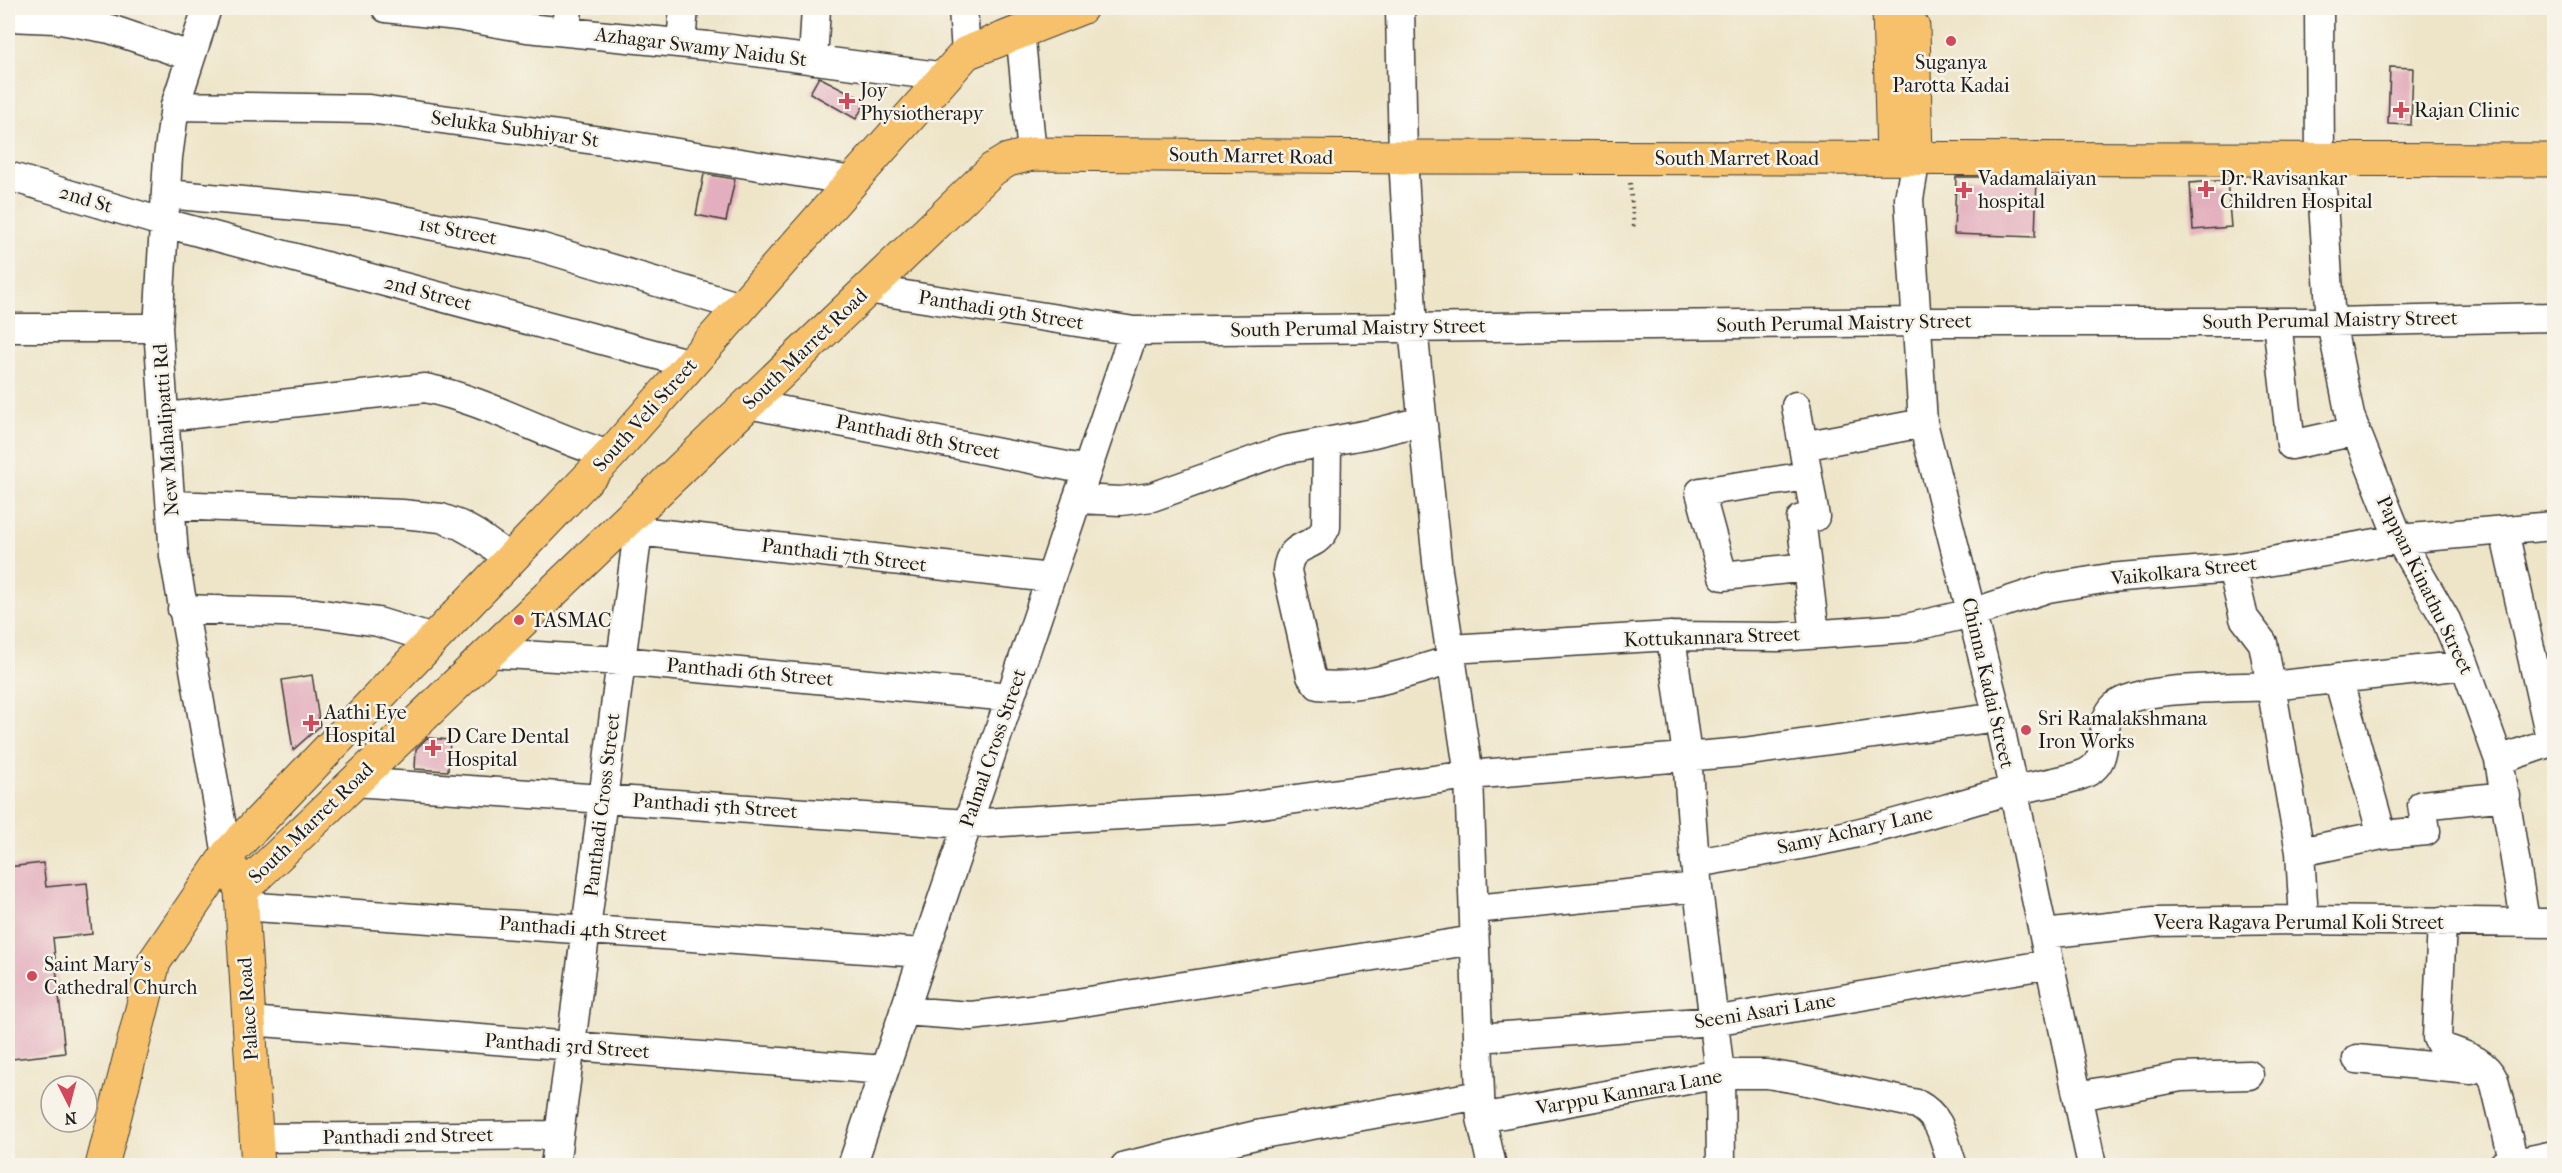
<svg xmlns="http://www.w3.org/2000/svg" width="2562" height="1173" font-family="'IM FELL French Canon',serif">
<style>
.building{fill:#e3afbe}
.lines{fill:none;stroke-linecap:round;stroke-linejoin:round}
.minor-casing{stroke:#3c3a36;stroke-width:31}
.major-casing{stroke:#3c3a36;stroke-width:35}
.path{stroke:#3c3a36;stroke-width:4;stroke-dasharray:1.5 4.5;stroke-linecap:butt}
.minor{stroke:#fff;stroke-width:28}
.major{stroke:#f6c16b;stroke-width:33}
.poi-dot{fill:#d1495b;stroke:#f7f3e8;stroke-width:2}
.labels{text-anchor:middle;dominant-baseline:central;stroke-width:5;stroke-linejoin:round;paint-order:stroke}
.street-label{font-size:20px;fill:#1c1c1c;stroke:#f7f3e8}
.poi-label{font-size:20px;fill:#1c1c1c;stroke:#f7f3e8;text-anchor:start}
</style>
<rect width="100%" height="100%" fill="#f7f3e8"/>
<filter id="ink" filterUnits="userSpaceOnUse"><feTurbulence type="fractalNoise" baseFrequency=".0167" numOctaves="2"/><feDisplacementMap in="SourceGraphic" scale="12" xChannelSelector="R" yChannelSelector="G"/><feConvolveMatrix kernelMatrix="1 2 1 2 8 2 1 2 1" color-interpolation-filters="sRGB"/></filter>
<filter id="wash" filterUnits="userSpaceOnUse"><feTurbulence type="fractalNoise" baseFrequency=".008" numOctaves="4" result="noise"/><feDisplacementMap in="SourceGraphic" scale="24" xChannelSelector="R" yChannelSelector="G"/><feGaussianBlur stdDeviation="1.35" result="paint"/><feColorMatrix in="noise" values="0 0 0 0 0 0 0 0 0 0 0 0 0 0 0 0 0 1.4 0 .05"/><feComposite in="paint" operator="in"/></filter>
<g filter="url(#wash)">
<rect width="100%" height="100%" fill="#eee5c9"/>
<g id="blocks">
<!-- building -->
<path class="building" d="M2390,67L2413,68L2411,125L2388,124Z
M819,77L866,101L856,119L810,93Z
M704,174L735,179L726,221L696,215Z
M1956,177H2037L2035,237L1954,234Z
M2227,180L2231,227L2193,230L2190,183Z
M312,675L320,726L293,750L282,680Z
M427,738L450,740L448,771L415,769L416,749Z
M43,863L46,887L87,883L92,934L53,938L65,1053L12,1059L8,1013V867Z"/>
</g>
</g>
<g filter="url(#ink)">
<use href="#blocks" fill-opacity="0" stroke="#3c3a36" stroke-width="1.5"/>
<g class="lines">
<defs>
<path id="minor" d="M207,8L175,106L168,157L158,328L174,556L227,855
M386,8L457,16L527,28L708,46L946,77
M963,8L966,53
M1400,8L1403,157L1413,328L1438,571L1469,775L1480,1095L1481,1118L1492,1166
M2319,8L2320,159L2331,322L2350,416L2399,539L2446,620L2465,665L2499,760L2525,921
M8,17L55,19L110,29L190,56
M1020,30L1032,154
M566,31L568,8
M681,43L684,8
M813,60L816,8
M175,106L369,109L609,142L853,181
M1916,158L1909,199L1923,423L1998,717L2092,1166
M8,176L165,223L691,364
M167,194L362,212L536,246L741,307
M867,289L1134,331L1918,322H2331L2554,317
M2277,322L2291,445L2356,431
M8,328H158
M748,404L1087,470
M1796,406L1803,446L1923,423
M166,417L425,388C489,401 547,437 610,455
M1327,442L1326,527C1315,552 1290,539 1287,571L1311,676L1318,685C1364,690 1408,672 1452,660
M1803,446L1808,476L1700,492L1723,576L1807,567L1801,519L1815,517L1808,476
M1077,499L1121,501L1152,497L1283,450L1374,433L1422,421
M171,505L402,514L441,518L460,525L476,534L511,559
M638,531L1050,578
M2504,531L2551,742
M1807,567L1815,634
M182,609L316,613L378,622L433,639
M1671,636L1687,756L1695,863L1720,1074L1721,1166
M1450,649L1671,636L1779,637L1907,628L1972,613L2048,588L2109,578L2232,568L2399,539L2554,526
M489,653L621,661L1010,697
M2338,678L2382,835
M2499,760L2554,741
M354,782L967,824L1225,809L1469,775L1743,752L1998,717
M2300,852L2382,835L2426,831L2422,805L2506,796
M1695,863C1741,855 1788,848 1834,838C1890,827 1945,808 2001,793C2027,786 2055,784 2081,775C2117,763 2094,725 2115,706C2137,686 2237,688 2271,686L2263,643L2244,618L2232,568
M242,906L923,953
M1474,909L1698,887
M2304,920L2300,852L2271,686L2465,665
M2442,921L2437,1038L2442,1047C2463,1055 2484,1059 2494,1080L2514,1163
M2044,934L2154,922L2304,920L2554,923
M904,1011L971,1016L1064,1005L1474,940
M249,1021L884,1070
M1478,1038L1713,1021L2050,964
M2357,1059L2471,1070L2474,1068
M2078,1096L2181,1077L2249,1075
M1481,1118L1720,1074H1767L1797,1079L1917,1104C1943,1118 1943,1139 1953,1166
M256,1138L559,1135
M555,1166L638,531L626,521
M852,1166L1134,331
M1125,1166L1256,1135L1480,1095
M2502,1166L2554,1155"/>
<path id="major" d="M1889,8L1893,158
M1913,27L1916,158
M233,870L241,891L258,1166
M241,891L993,169L1008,160L1032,154L1403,157L2554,160
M102,1166L154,962L227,855L610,455L966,53L1081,8"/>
</defs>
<!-- minor casing -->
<use href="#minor" class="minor-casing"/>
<!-- major casing -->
<use href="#major" class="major-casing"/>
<!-- path -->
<path class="path" d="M1630,183L1634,229"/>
<!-- minor -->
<use href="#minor" class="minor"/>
<!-- major -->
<use href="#major" class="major"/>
</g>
</g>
<!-- markers -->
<g class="poi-dot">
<circle cx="1951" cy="41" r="6"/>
<path d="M844 92h6v6h6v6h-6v6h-6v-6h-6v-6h6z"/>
<path d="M2398 101h6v6h6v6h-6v6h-6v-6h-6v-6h6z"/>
<path d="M2203 180h6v6h6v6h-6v6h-6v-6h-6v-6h6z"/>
<path d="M1961 181h6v6h6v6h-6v6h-6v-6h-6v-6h6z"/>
<circle cx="519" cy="620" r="6"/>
<path d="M308 714h6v6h6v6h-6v6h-6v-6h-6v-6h6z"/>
<circle cx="2026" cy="730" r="6"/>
<path d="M430 739h6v6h6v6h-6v6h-6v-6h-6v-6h6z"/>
<circle cx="32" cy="976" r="6"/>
</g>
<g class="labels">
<!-- street labels -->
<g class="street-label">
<text transform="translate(701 47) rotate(7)">Azhagar Swamy Naidu St</text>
<text transform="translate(515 129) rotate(8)">Selukka Subhiyar St</text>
<text transform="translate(1251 156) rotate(1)">South Marret Road</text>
<text x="1737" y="158">South Marret Road</text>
<text transform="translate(86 199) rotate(17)">2nd St</text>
<text transform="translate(458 231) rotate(11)">1st Street</text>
<text transform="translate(428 293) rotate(15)">2nd Street</text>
<text transform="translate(1001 310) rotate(9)">Panthadi 9th Street</text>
<text transform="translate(2330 320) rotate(-1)">South Perumal Maistry Street</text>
<text transform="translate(1844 323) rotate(-1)">South Perumal Maistry Street</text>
<text transform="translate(1358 328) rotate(-1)">South Perumal Maistry Street</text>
<text transform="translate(805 349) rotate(-44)">South Marret Road</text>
<text transform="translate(645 415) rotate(-48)">South Veli Street</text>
<text transform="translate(166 430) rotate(-94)">New Mahalipatti Rd</text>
<text transform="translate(918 437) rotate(11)">Panthadi 8th Street</text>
<text transform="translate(844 555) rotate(7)">Panthadi 7th Street</text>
<text transform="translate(2184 571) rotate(-6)">Vaikolkara Street</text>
<text transform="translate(2425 585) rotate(64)">Pappan Kinathu Street</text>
<text transform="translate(1712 637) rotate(-2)">Kottukannara Street</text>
<text transform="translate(750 672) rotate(5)">Panthadi 6th Street</text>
<text transform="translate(1988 683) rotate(77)">Chinna Kadai Street</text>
<text transform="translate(993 748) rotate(-71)">Palmal Cross Street</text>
<text transform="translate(602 805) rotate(-83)">Panthadi Cross Street</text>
<text transform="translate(715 806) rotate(4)">Panthadi 5th Street</text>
<text transform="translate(311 823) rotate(-44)">South Marret Road</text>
<text transform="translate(1855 830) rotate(-13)">Samy Achary Lane</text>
<text x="2299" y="922">Veera Ragava Perumal Koli Street</text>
<text transform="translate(583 929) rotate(4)">Panthadi 4th Street</text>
<text transform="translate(248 1009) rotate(-94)">Palace Road</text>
<text transform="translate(1765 1011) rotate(-9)">Seeni Asari Lane</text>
<text transform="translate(567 1046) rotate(4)">Panthadi 3rd Street</text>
<text transform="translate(1629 1092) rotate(-10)">Varppu Kannara Lane</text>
<text transform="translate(408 1136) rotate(-1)">Panthadi 2nd Street</text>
</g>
<!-- poi labels -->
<g class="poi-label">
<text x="1951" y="62" text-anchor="middle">Suganya<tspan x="1951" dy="23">Parotta Kadai</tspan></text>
<text x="860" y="90">Joy<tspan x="860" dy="23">Physiotherapy</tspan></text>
<text x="2414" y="110">Rajan Clinic</text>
<text x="1978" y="178">Vadamalaiyan<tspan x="1978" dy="23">hospital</tspan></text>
<text x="2220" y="178">Dr. Ravisankar<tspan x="2220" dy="23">Children Hospital</tspan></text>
<text x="531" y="620">TASMAC</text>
<text x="324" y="712">Aathi Eye<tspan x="324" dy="23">Hospital</tspan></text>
<text x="2038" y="718">Sri Ramalakshmana<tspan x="2038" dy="23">Iron Works</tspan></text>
<text x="446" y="736">D Care Dental<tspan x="446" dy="23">Hospital</tspan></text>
<text x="44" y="964">Saint Mary's<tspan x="44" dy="23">Cathedral Church</tspan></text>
</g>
</g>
<!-- margin -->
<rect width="2562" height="1173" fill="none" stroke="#f7f3e8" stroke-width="30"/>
<!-- north arrow -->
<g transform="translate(69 1104) rotate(174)"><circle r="28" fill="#f7f3e8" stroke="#9f9d96" stroke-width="1.5"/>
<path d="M0-4.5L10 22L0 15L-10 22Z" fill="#d1495b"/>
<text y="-9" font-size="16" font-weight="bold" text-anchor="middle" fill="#1c1c1c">N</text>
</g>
</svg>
